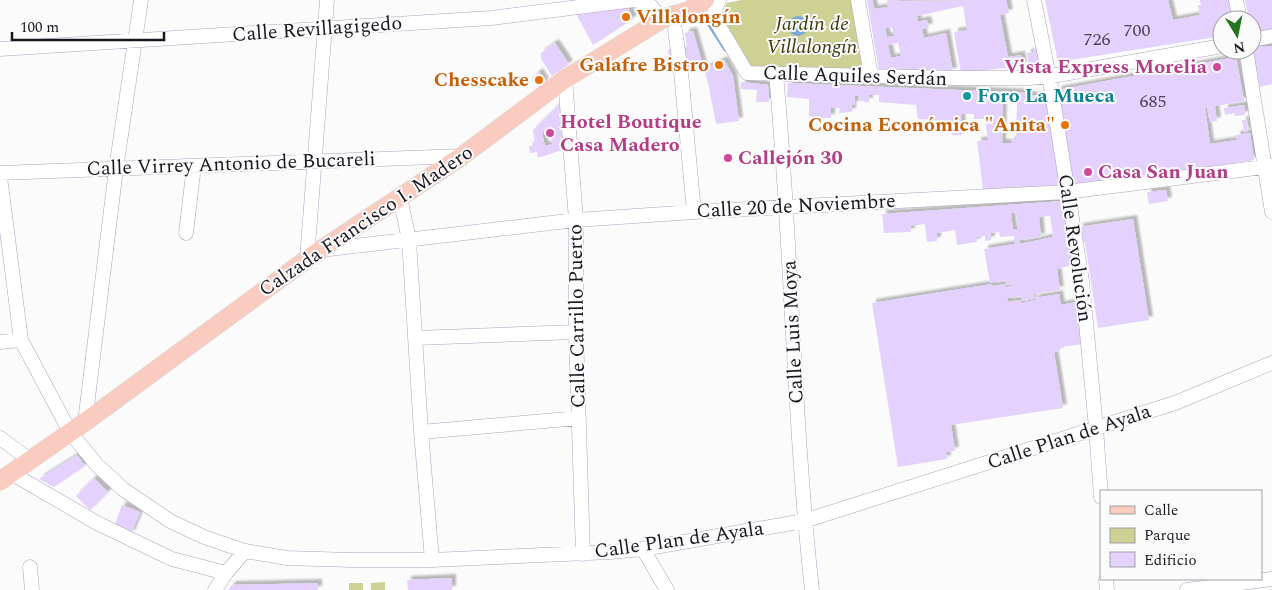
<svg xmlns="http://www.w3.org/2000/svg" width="1272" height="590" font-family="Spectral,serif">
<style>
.green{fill:#ced194}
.water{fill:#78abd4}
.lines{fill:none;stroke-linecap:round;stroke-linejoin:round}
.stream{stroke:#78abd4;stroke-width:3}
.building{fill:#e4d1fe;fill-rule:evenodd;filter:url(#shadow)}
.minor-casing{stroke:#aea2be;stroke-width:15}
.major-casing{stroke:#d6d5d7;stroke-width:19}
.minor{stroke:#fff;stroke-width:14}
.major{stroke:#f9ccbf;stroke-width:18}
.food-dot{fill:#e8710a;stroke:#fbfbfb;stroke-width:2}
.hotel-dot{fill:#d1479c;stroke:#fbfbfb;stroke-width:2}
.culture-dot{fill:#0f9aa8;stroke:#fbfbfb;stroke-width:2}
.labels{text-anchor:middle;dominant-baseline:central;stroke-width:4;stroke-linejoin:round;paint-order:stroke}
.number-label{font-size:18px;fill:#4c4558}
.food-label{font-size:20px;font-weight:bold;fill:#c56008;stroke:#fbfbfb;text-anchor:end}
.park-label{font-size:20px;font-style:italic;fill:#3a3b0a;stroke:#fbfbfb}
.street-label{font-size:20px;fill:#1a1620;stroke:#fbfbfb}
.hotel-label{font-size:20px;font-weight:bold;fill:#b23c85;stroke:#fbfbfb;text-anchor:start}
.culture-label{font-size:20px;font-weight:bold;fill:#0d838f;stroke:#fbfbfb;text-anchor:start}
</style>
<defs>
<filter id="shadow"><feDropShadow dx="4" dy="-4" stdDeviation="1" flood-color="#0004"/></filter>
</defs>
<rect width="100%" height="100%" fill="#fbfbfb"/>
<!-- green -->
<path class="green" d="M741,0H852L863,61L857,72L751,70L723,19V12L727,3Z
M385,582V590H371V583Z
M349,583H363V590H349Z"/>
<!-- water -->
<path class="water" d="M788 26a10 10 0 1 1 20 0a10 10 0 1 1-20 0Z"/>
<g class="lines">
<!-- stream -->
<path class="stream" d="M700,11L725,50"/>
</g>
<!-- building -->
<path class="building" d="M867,0H872L874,9L888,7L887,0L902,1L1006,0L1009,13L1000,15L1008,57L1021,55L1023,66L961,73L954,32L967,30L963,6L917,16L918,22L927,20L929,27L922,29L924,38L946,33L953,72L879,70ZM892,27L894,36L887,37L885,28ZM898,43L901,56L891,58L888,45Z
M1045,0H1168L1173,20L1200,15L1198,5H1201L1200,0H1230L1235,20H1222V36L1058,62Z
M1245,0H1272V33L1252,37V20H1249Z
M628,8L633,19L593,45L576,14Z
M693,31L704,69L724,60L733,76L739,121L716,124L708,83L704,69L687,72L679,52L687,49L685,33Z
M555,43L569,64L552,76L541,59V53Z
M1272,46V84L1260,87L1252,47Z
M1039,47L1042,63L1029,65L1027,53L1034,52L1033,48Z
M675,48L677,64L670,65L668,49Z
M1236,57L1244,101L1205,108L1210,144L1237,140L1236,135L1250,133L1254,160L1153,175V174L1073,185L1057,90Z
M539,72L545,82L539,87L532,78Z
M741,82L768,85L769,102H756L757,90L741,89Z
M788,83L1030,93V96L1046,95L1061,186L983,190L977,141L988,140L985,119H974V114H961L962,135H952L950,121L918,119L916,105L879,102V95H869V102L860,101V96H855V105H852V112L839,113L840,108H831V118H816L809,116V99L787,97ZM1003,102H1017L1016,139L1011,140L1012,143H1002Z
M563,101L568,148L538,158L537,152L530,153L529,146L535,145L533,130ZM551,126L552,144L545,146L542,133Z
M1244,105L1245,115L1235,116L1234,113L1225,115L1224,108Z
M1215,107L1217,121L1210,122L1207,109Z
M1242,120H1246L1248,132H1244Z
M1166,190L1168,201L1149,204L1147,192Z
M1064,201L1072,265L1057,269L1060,290L1033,294L1034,299L1022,301L1021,296L1007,298L1008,302L1020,300L1021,303L1036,300L1035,298L1059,294L1061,305L1077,302L1084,344L1060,347V351L1054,352L1063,408L951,425L955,451L946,452L947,459L898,467L872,303L992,284V286L1005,284V287L1020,284L1006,285L1005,280L990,283L984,249L1014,244V236L1000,237L999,232L991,233V240L985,241V236L977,237V242L957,245L955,230L937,233V241L927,242L925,224L911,226V232L884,233L882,214ZM1016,212L1018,229L1013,230L1011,213ZM1050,216L1053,237L1020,244V240L1041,237L1039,217Z
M1133,219L1149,320L1098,328L1085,242H1081L1079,227Z
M77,455L85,466L54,487L39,479Z
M94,478L108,492L90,510L76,496Z
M122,505L140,512L131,534L114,527Z
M452,578V590H408L407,580Z
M318,583V590H228L232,585Z"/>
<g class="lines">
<defs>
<path id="minor" d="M635,0L651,6L662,20
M719,0L713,16L747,73L958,78H1029L1052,76L1222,46
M858,0L871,76
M1034,0L1051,87L1082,281L1096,428L1101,497
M1236,0L1240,20
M675,30L681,72L694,212
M1252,40L1272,36
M0,49L491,18L634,0
M1246,50L1272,212
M776,74C792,246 793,419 812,590
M565,79L576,220V332L583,554
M0,173L462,156
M0,177L21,340L70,432L97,465L123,489L170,521L204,537L245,551L287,558L351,560H432L610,552L643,549L804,521L1175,403L1272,363
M400,197L409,240L421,432L432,560
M186,233L194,166
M321,250L576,220L694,212L1067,192L1272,166
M307,259L327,0
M415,338L576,332
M0,342L21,340
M85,422L116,169L141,0
M421,432L579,418
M0,438L30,460
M11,473L97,523L172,559L226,573
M643,549L667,590
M30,567L32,590
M1106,579L1107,590
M215,590L226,573L245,551
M1187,590L1272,579"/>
<path id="major" d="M0,481L85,422L307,259L462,156L565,79L666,17L688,11L705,0"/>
</defs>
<!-- minor casing -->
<use href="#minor" class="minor-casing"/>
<!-- major casing -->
<use href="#major" class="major-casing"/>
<!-- minor -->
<use href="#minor" class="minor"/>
<!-- major -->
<use href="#major" class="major"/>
</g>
<!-- markers -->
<g class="food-dot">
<circle cx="626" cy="17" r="5"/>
<circle cx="719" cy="65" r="5"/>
<circle cx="539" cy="80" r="5"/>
<circle cx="1065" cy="125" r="5"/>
</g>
<g class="hotel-dot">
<circle cx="1217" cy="67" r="5"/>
<circle cx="550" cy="133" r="5"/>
<circle cx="728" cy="158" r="5"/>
<circle cx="1088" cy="172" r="5"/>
</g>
<circle class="culture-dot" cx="967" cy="96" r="5"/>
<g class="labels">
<!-- number labels -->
<g class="number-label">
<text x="1137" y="30">700</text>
<text x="1097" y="39">726</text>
<text x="1153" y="101">685</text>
</g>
<!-- food labels -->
<g class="food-label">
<text x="636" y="17" text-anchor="start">Villalongín</text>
<text x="709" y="65">Galafre Bistro</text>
<text x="529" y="80">Chesscake</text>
<text x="1055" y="125">Cocina Económica "Anita"</text>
</g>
<!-- park labels -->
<g class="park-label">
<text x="812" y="24">Jardín de<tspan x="812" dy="23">Villalongín</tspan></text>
</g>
<!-- street labels -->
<g class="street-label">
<text transform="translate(317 29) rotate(-4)">Calle Revillagigedo</text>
<text transform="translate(855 76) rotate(2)">Calle Aquiles Serdán</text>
<text transform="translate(231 164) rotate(-2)">Calle Virrey Antonio de Bucareli</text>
<text transform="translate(796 206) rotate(-3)">Calle 20 de Noviembre</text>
<text transform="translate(366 221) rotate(-34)">Calzada Francisco I. Madero</text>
<text transform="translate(1075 248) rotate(82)">Calle Revolución</text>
<text transform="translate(577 316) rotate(-91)">Calle Carrillo Puerto</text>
<text transform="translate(793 332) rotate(-93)">Calle Luis Moya</text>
<text transform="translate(1069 437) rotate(-18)">Calle Plan de Ayala</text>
<text transform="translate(679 540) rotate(-8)">Calle Plan de Ayala</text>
</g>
<!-- hotel labels -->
<g class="hotel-label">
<text x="1207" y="67" text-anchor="end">Vista Express Morelia</text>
<text x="560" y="122">Hotel Boutique<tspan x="560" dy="23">Casa Madero</tspan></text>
<text x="738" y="158">Callejón 30</text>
<text x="1098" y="172">Casa San Juan</text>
</g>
<!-- culture labels -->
<g class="culture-label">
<text x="977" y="96">Foro La Mueca</text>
</g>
</g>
<!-- legend -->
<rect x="1100" y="490" width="162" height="90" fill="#fbfbfb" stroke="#a19fa3"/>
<rect x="1110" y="506" width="25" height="8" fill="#f9ccbf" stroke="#a19fa3"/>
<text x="1144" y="515" font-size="15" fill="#1a1620">Calle</text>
<rect x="1110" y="528" width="25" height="15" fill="#ced194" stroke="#a19fa3"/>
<text x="1144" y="540" font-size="15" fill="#1a1620">Parque</text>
<rect x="1110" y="552" width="25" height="15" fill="#e4d1fe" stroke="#a19fa3"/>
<text x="1144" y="565" font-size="15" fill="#1a1620">Edificio</text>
<!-- north arrow -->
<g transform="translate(1237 35) rotate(170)"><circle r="24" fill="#fbfbfb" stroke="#a19fa3"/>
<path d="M0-4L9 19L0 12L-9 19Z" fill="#237520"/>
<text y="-8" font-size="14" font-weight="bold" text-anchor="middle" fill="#1a1620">N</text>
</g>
<!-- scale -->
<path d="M12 32v8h152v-8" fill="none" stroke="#1a1620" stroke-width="2.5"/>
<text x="20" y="32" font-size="15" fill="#1a1620" stroke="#fbfbfb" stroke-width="4" paint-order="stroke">100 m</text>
</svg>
